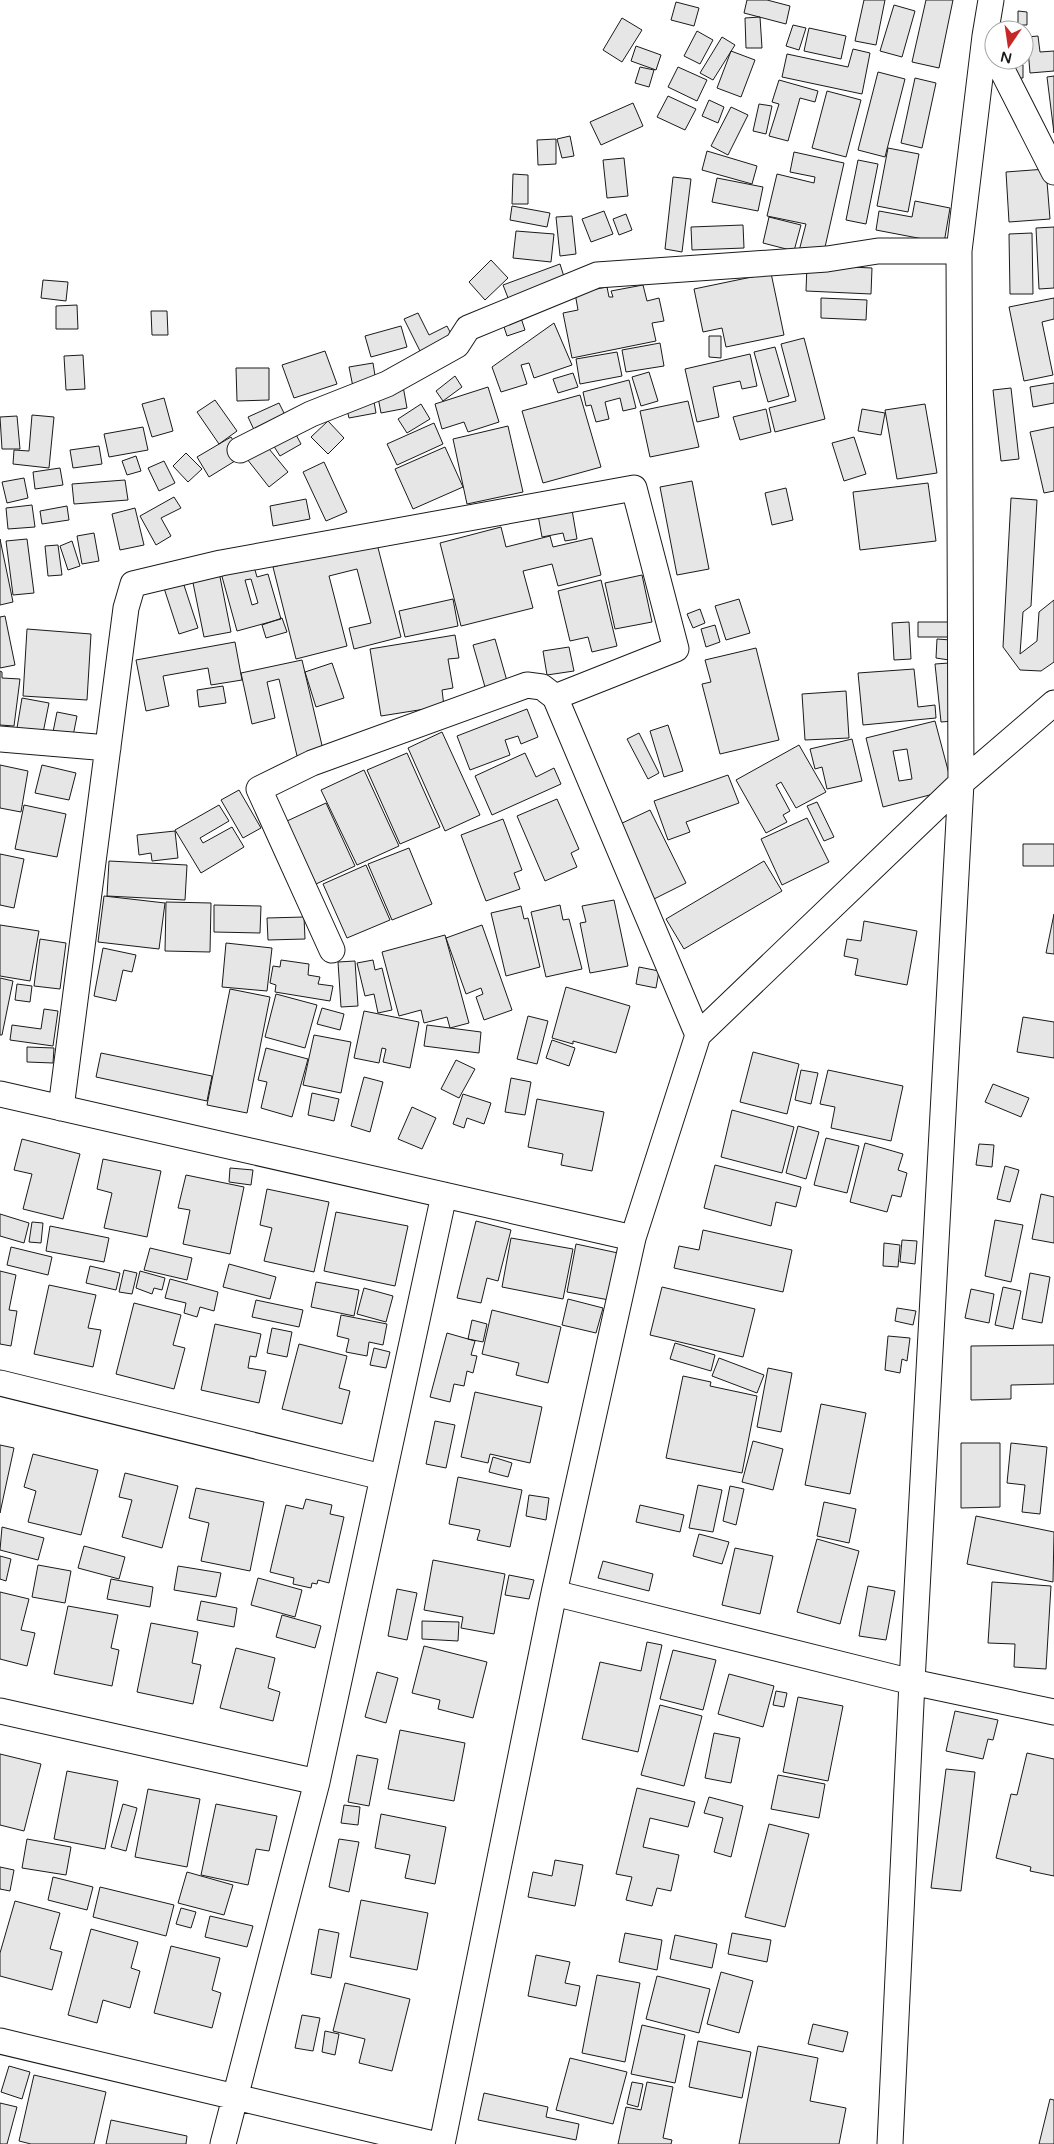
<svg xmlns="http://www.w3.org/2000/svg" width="1054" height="2144" font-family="'Varela Round',sans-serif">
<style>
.building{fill:#e6e6e6;stroke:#1a1a1a;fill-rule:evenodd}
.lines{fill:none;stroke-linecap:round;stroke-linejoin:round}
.minor-casing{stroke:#1a1a1a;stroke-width:27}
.minor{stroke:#fff;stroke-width:25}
</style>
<rect width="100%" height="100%" fill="#fff"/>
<!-- building -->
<path class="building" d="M747,0H767L790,6L786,24L744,13Z
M864,0H885L876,45L855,41Z
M926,0H953L939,68L912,62Z
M676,2L699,8L694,26L671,20Z
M894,5L915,11L902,57L880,51Z
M1018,11L1027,12V25H1018Z
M760,17L762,48H746L745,18Z
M622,18L642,30L622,62L603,50Z
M793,25L806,28L799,50L786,46Z
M809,28L846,36L841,59L804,51Z
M697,31L713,40L700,64L684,56Z
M1038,36L1040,52L1054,51V71L1030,73L1027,37Z
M722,37L735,45L713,80L700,73Z
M636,46L661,55L656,70L631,61Z
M853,49L870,53L862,94L782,77L787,54L848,67Z
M731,51L755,60L741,97L717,88Z
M1023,65V78H1011V66Z
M640,67L654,70L649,87L635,83Z
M678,67L707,80L697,101L668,87Z
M878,72L905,79L885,157L858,150Z
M1054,76V133L1047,77Z
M915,78L936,83L922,148L901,143Z
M779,80L818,91L815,102L800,98L788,141L769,136L779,104L772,102Z
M827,91L861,100L846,157L812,148Z
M668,96L696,109L685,130L657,117Z
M709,100L724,107L718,123L702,116Z
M633,103L643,126L601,145L590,122Z
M759,104L772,106L766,134L753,131Z
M731,107L748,115L728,155L711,146Z
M570,136L574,156L562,158L557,139Z
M556,139V164L538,165L537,140Z
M888,148L919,154L908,212L877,206Z
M707,151L757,166L752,184L702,170Z
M794,152L844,163L823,256L799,251L806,224L767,216L777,174L814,183L815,177L790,172Z
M624,158L628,196L607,198L603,160Z
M858,160L878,164L866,224L846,220Z
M1046,169L1050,219L1009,222L1006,172Z
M513,174L528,175V204H512Z
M673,177L691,179L682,252L665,249Z
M717,178L763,187L758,211L712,202Z
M915,201L950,208L944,243L876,230L879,211L912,217Z
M512,206L550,213L547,227L510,220Z
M604,211L613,234L591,242L582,219Z
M626,214L632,230L619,235L613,219Z
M572,216L576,254L560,256L556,217Z
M769,217L801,225L794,251L763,243Z
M743,225L744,248L692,250L691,227Z
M1054,227V288L1039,289L1036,228Z
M516,231L554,234L551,262L513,258Z
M1032,233L1033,294H1010L1009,234Z
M491,260L508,278L485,300L469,282Z
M560,264L566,283L510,303L503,285Z
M807,265L872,268L871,294L806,291Z
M771,273L784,335L726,347L722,328L703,332L694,289Z
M43,280L68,282L66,301L41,298Z
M643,285L647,301L659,298L664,321L652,323L656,341L572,358L563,313L578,310L575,293L607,287L609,297H613L611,291Z
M821,298L867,300L866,320L821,318Z
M1054,298V319L1042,322L1053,375L1024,381L1009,307Z
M77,305L78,329H56V306Z
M151,311H167L168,335H152Z
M519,312L525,330L507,336L501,318Z
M418,313L429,335L447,326L455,342L423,357L404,319Z
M554,323L572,365L534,378L529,363L521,365L527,384L501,392L492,367Z
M401,326L407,347L371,357L365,336Z
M709,336H721V358L709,357Z
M804,338L825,419L775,432L769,408L796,401L781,344Z
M660,343L664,366L626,372L622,350Z
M775,347L789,396L768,402L754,352Z
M325,351L337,384L294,398L282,365Z
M617,352L622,376L580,384L576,359Z
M750,354L757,386L742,389L740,381L713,387L719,417L697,422L685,369Z
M83,355L85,389L66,390L64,356Z
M373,363L376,382L353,387L349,367Z
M236,368H269V400L237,401Z
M649,372L658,401L641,406L632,377Z
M573,373L578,387L558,393L553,379Z
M455,376L462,387L443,401L436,391Z
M629,380L636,408L623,411L620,398L605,402L609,419L596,422L591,405L586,406L583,392Z
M1054,383V403L1033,407L1030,387Z
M403,386L407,408L381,413L377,392Z
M488,387L499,422L468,432L464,422L442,429L435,404Z
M1011,388L1019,459L1001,461L993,390Z
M580,395L601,467L543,483L522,411Z
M373,396L376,413L349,418L345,401Z
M164,398L173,431L152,437L142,404Z
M215,400L237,431L219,444L197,412Z
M688,401L699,447L650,457L640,411Z
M279,403L287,419L256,434L248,417Z
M421,404L430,419L407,433L398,419Z
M925,404L937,473L897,479L885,410Z
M766,409L771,432L740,440L733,417Z
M862,409L885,413L881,435L858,431Z
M32,415L54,417L49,468L13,464L14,450L29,451Z
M17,416L20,449H2L0,417Z
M328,421L344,438L328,454L311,437Z
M434,423L443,444L397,465L387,444Z
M508,426L523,492L467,504L453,439Z
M143,427L148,450L109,457L104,434Z
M292,427L301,444L280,456L270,440Z
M1054,427V491L1044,493L1030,432Z
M231,437L243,456L209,477L197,457Z
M854,437L866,474L844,481L832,443Z
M265,444L288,472L269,487L247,459Z
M99,446L102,464L73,468L70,450Z
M445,447L463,487L413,509L395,469Z
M186,453L202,469L188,482L173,466Z
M136,456L141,471L127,475L122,461Z
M164,461L175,483L159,491L148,468Z
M324,462L347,512L326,521L303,472Z
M60,468L63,485L35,489L33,472Z
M24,478L28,498L7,503L2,482Z
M125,480L128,500L74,504L72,484Z
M692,481L709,569L677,575L660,487Z
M928,483L936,541L860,550L853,492Z
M786,488L793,520L772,525L765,493Z
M174,497L181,508L161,518L171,536L156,545L140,516Z
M1011,498L1037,500L1031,606L1023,612L1020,654L1037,641L1039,612L1054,600V662L1041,671L1020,670L1003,647Z
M306,499L310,519L273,526L270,506Z
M32,505L35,527L8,529L6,508Z
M67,506L69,520L42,524L40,511Z
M135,508L144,545L120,550L112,514Z
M572,510L577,539L565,541L563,533L542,537L538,515Z
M501,527L506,547L550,536L553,547L592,538L601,575L558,586L552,564L523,571L533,608L461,626L440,543Z
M94,533L99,561L82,564L77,536Z
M0,539L13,602L0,605Z
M27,539L34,593L13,595L6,541Z
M376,540L401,637L354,649L349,628L371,623L357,569L329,576L347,646L296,659L273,567Z
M72,541L80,566L68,570L60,546Z
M58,545L62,575L48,576L45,546Z
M253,563L257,577L268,574L281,619L237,631L221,573ZM251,579L258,603L252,605L245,580Z
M218,567L231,632L204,637L191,573Z
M642,575L652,622L615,629L605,583Z
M181,576L198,628L179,634L162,582Z
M601,580L617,646L592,652L588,637L570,641L558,591Z
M453,599L458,626L405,637L399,611Z
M739,599L750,633L726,640L715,606Z
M700,609L705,623L693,628L687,614Z
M5,616L15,665L0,668V617Z
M282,618L287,632L266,638L262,625Z
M909,622L911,659L894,660L892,623Z
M918,622H950V637H918Z
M715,625L720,642L706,647L701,629Z
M27,629L91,634L87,700L23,696Z
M455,635L459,658L448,659L453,688L442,690L444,706L381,716L370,649Z
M495,639L509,688L487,694L473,645Z
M937,639L951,640L949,660L936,658Z
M235,642L242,680L211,685L208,668L163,676L169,706L146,711L136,660Z
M569,647L574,671L547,675L543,651Z
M756,648L779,740L720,754L702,684L711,682L705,660Z
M302,660L324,754L298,760L279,679L267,682L275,718L252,724L241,673Z
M332,663L344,698L316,707L305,672Z
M949,663L954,721L941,722L935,664Z
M914,669L918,707L935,705L936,718L863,725L858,673Z
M0,671L2,672V678L20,679L14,726L0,725Z
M223,686L226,703L199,707L197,690Z
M846,691L849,738L805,740L802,694Z
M22,698L49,703L42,738L16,734Z
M527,709L538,737L521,744L518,736L505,740L510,755L470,770L457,736Z
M57,712L77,716L73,736L53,732Z
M935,721L953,789L883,807L866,738ZM907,749L912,779L899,781L893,751Z
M668,725L683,771L664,777L650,731Z
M442,732L480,815L445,831L408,748Z
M639,733L659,773L648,779L627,739Z
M852,739L862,781L827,789L822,767L815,769L810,749Z
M799,745L826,792L796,808L781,782L776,785L790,811L783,815L787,822L766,833L736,780Z
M407,753L440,827L400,844L367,770Z
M525,753L536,777L554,768L561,784L492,815L475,776Z
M0,765L28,771L21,812L0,808Z
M42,765L76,773L69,800L35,793Z
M364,770L399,846L357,865L321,790Z
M728,775L739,803L686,822L690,832L668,840L654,801Z
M239,790L261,828L243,838L221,800Z
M557,799L579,849L571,853L577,867L545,881L517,816Z
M817,802L834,837L824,841L807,806Z
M326,803L355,866L316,884L287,821Z
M24,805L66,814L57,857L15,849Z
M219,805L229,821L200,838L203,843L232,827L244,847L201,873L175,830Z
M650,810L686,883L654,899L618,825Z
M807,818L829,862L782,885L761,839Z
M503,819L522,870L514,873L520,889L486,901L461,835Z
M175,831L178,858L152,861L151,853L139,855L137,835Z
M1023,844H1054V866H1023Z
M409,848L432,904L392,920L368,864Z
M0,854L24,859L14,908L0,905Z
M109,861L187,865L185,900L107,896Z
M764,861L782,891L684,949L666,919Z
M366,865L390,920L347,938L323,884Z
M104,896L165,903L159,949L98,942Z
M614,900L628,966L590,973L580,923L586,922L582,906Z
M166,902L211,903L210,952L165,951Z
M214,905L261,906L260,933L214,932Z
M560,905L563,920L569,919L582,969L546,977L531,912Z
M521,906L524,919L528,918L540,967L506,976L491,913Z
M1054,914V954L1046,953Z
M304,917L305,939L268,940L267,918Z
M864,921L917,931L907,985L855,975L858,959L844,956L847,939L861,941Z
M0,925L39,931L30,981L0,976Z
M482,925L512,1010L484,1020L476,997L483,994L481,988L466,994L446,938Z
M445,935L469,1023L450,1028L447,1017L424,1023L421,1010L399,1016L382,952Z
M40,939L66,943L60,989L34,986Z
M226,943L272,948L267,991L222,987Z
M103,948L136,955L132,972L123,970L116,1001L94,996Z
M281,960L309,964L308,975L320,977L318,984L333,986L330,1001L275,992L276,985L270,983L273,966L280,967Z
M373,960L375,970L382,968L392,1010L378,1013L374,994L365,996L357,963Z
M355,961L358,1006L341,1007L338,962Z
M639,967L659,971L656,988L636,984Z
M0,978L13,981L2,1035H0Z
M17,984L32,986L30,1002L15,1000Z
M566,987L630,1006L616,1053L573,1041V1044L552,1038Z
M230,989L270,997L247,1113L207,1105Z
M276,994L317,1005L305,1048L265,1037Z
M322,1008L344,1014L340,1030L317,1024Z
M44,1009L58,1011L53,1046L10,1040L12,1025L41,1029Z
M364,1011L419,1022L410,1068L383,1062L386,1049L382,1048L379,1063L354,1058Z
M528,1016L548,1021L537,1064L517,1059Z
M1023,1017L1054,1022V1058L1017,1052Z
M427,1025L481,1032L479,1053L424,1046Z
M314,1035L351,1042L341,1093L303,1085Z
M552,1040L575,1048L569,1066L546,1058Z
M27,1047L54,1048L53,1063L27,1062Z
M266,1048L308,1059L292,1117L261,1108L267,1082L258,1080Z
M753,1052L799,1064L787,1114L740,1102Z
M101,1053L212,1076L207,1101L96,1077Z
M456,1060L475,1069L459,1098L441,1089Z
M801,1070L818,1073L811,1104L795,1100Z
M828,1070L903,1086L891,1141L831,1128L835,1107L820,1104Z
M364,1077L383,1082L370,1132L351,1126Z
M511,1078L531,1082L525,1115L505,1112Z
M993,1084L1029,1098L1021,1117L985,1102Z
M312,1093L339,1099L334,1121L308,1115Z
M463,1094L491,1103L484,1124L467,1118L464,1128L453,1124Z
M537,1099L604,1112L592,1171L561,1165L563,1154L528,1147Z
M412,1107L436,1118L422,1149L398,1139Z
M732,1110L794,1127L782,1173L721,1157Z
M798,1126L819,1132L806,1179L786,1173Z
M826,1138L859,1146L847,1193L814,1185Z
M22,1139L80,1154L63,1219L23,1209L32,1174L14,1170Z
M865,1143L903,1154L898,1170L907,1173L901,1197L892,1195L887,1212L850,1202Z
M979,1144L994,1145L992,1167L976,1165Z
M103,1159L161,1171L147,1237L104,1228L112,1193L97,1189Z
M715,1165L801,1187L796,1207L776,1202L771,1226L704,1208Z
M1005,1166L1019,1170L1010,1202L997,1199Z
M230,1168L253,1170L251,1185L229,1182Z
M186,1175L244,1187L230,1254L183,1244L190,1210L178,1208Z
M267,1189L329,1202L314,1272L264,1261L272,1228L260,1225Z
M1041,1194L1054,1197V1243L1032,1239Z
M336,1212L408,1226L395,1286L324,1271Z
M0,1214L29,1223L24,1243L0,1236Z
M995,1220L1023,1225L1011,1282L985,1276Z
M476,1221L511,1230L498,1281L487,1278L481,1303L457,1298Z
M32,1222L43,1223L41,1243L29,1242Z
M50,1226L109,1238L104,1262L46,1251Z
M703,1230L792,1250L783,1292L674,1268L679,1246L699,1250Z
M511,1238L573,1249L563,1299L502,1287Z
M902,1240L917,1241L915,1264L900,1262Z
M884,1243L900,1245L898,1267L883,1266Z
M576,1244L618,1253L609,1300L567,1292Z
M11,1247L52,1257L48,1275L7,1265Z
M150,1248L192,1258L187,1280L144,1270Z
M229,1264L276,1277L270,1299L223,1287Z
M90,1266L120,1273L116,1290L86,1283Z
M124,1270L137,1273L132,1294L119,1292Z
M0,1271L16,1275L9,1310L17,1311L11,1346L0,1344Z
M140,1271L165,1278L162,1290L154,1288L152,1294L136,1288Z
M1030,1273L1050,1277L1042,1323L1022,1319Z
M170,1279L218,1292L214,1311L200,1307L197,1317L184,1313L186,1303L165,1298Z
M316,1282L359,1290L354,1316L311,1307Z
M49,1285L96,1295L88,1328L101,1330L93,1367L34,1354Z
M662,1287L755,1309L743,1357L650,1335Z
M1003,1287L1021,1291L1013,1329L995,1325Z
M364,1288L393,1296L386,1322L357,1314Z
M971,1289L994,1294L989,1323L965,1318Z
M568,1299L603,1308L596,1333L562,1325Z
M256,1300L303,1310L299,1327L252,1317Z
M134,1303L181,1315L173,1345L185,1348L174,1389L116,1374Z
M897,1308L916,1311L913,1325L895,1321Z
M492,1310L561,1327L548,1383L516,1375L519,1363L482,1354Z
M341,1315L387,1324L383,1345L369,1342L367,1356L346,1352L349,1339L337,1336Z
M472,1320L487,1324L483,1342L468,1339Z
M215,1324L261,1334L256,1357L250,1356L248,1368L266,1371L259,1403L201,1390Z
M272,1328L292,1332L287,1357L267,1353Z
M447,1333L475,1341L471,1355L477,1356L473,1373L467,1371L464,1386L454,1384L450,1402L430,1397Z
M888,1336L910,1338L907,1361L902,1359L900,1373L885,1370Z
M675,1343L715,1355L711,1371L670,1359Z
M299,1344L347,1356L339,1388L350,1391L342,1424L282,1409Z
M1054,1345V1384L1011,1385V1399L971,1400V1346Z
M374,1348L390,1352L386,1368L370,1365Z
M719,1358L764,1375L757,1393L712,1376Z
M768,1368L792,1373L781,1432L757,1427Z
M683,1376L711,1382L710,1386L757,1396L742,1473L666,1458Z
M475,1392L542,1407L530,1463L490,1454L488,1463L461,1457Z
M821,1404L866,1413L850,1494L805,1485Z
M435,1421L455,1425L446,1468L426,1464Z
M753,1441L783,1449L773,1490L742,1482Z
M961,1443H1000V1507L961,1508Z
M1011,1443L1047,1447L1040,1514L1022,1512L1025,1485L1007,1483Z
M0,1445L14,1448L0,1513Z
M33,1454L98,1470L81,1535L28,1522L36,1491L24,1487Z
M493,1457L512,1463L508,1477L489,1472Z
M125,1473L178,1486L162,1548L122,1537L132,1500L119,1497Z
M458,1477L522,1490L510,1547L477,1540L480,1530L449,1524Z
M698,1485L722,1490L713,1532L689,1528Z
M730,1486L744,1489L736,1525L723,1521Z
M196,1488L264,1502L250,1571L201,1561L209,1523L189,1518Z
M529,1495L549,1498L546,1520L526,1516Z
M306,1499L332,1505L330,1514L344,1517L329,1583L318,1580L317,1584L312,1583L311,1588L293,1584L294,1578L270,1572L286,1505L303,1509Z
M824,1502L856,1509L849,1543L817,1536Z
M640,1505L684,1515L680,1532L636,1522Z
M976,1516L1054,1532L1053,1582L967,1564Z
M2,1527L44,1538L38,1560L0,1550Z
M699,1534L729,1542L722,1564L693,1556Z
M817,1539L859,1551L840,1624L797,1612Z
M84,1546L125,1557L119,1579L78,1568Z
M735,1548L773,1556L760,1614L722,1605Z
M0,1556L11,1559L6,1581L0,1579Z
M433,1560L505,1574L494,1634L461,1628L463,1617L424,1610Z
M603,1561L653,1574L649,1591L598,1578Z
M38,1565L71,1571L65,1603L32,1597Z
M178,1566L221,1573L216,1597L174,1590Z
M509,1575L534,1580L529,1599L505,1595Z
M258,1578L302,1590L295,1617L251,1605Z
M111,1579L153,1587L150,1607L107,1599Z
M992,1582L1051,1586L1046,1669L1014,1667L1015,1644L988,1643Z
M868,1586L895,1591L886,1640L859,1636Z
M397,1589L417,1593L407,1640L388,1636Z
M0,1592L29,1599L21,1630L35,1633L27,1666L0,1659Z
M201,1601L237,1608L234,1627L197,1620Z
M68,1606L118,1615L111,1648L119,1650L112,1686L54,1674Z
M282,1615L321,1626L315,1648L276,1637Z
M422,1621L459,1622L458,1641L422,1639Z
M151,1623L198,1632L192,1663L201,1665L193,1704L137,1692Z
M647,1642L662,1645L638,1752L582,1739L600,1662L641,1671Z
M424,1646L487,1662L473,1718L438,1709L440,1700L412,1693Z
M236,1648L275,1658L268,1688L280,1692L273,1721L220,1708Z
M673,1650L716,1660L703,1710L660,1699Z
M377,1672L398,1678L386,1723L365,1717Z
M729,1674L774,1686L763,1727L718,1714Z
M776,1691L787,1693L784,1707L773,1705Z
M798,1697L843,1706L828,1781L783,1772Z
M660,1705L702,1716L684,1786L641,1775Z
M955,1711L998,1720L993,1740L988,1739L983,1759L946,1751Z
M400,1730L465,1743L454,1801L388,1789Z
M714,1733L740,1738L731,1783L705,1778Z
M1027,1753L1054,1759V1876L1030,1871L1031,1867L996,1858L1011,1794L1017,1795Z
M0,1754L41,1764L24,1831L0,1825Z
M357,1755L378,1759L369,1806L348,1802Z
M946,1769L975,1772L961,1891L931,1888Z
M67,1771L118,1781L105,1849L54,1839Z
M778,1775L825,1784L819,1818L771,1809Z
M637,1788L695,1802L688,1827L650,1818L643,1847L679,1855L671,1891L657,1888L652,1906L626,1900L632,1877L616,1874Z
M148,1789L200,1799L187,1867L135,1857Z
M709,1797L743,1806L731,1857L714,1852L723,1818L704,1813Z
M123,1804L137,1808L126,1851L111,1847Z
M216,1804L277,1816L269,1851L256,1849L248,1885L201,1875Z
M344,1805L360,1807L358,1825L341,1823Z
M381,1814L446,1827L435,1884L405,1878L410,1855L375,1848Z
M769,1824L809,1834L785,1927L745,1917Z
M27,1839L71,1847L66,1875L22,1868Z
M339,1839L359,1842L349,1892L329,1887Z
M555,1860L583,1865L575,1906L528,1897L533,1872L552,1876Z
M0,1867L14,1870L10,1891L0,1889Z
M187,1872L233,1885L224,1915L178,1903Z
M53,1877L93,1887L87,1910L48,1900Z
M100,1887L174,1905L166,1936L93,1917Z
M361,1900L428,1913L417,1970L350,1957Z
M15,1901L60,1913L50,1949L62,1952L52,1990L0,1976V1953Z
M181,1908L196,1912L191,1928L176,1924Z
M210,1916L253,1926L247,1947L205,1937Z
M91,1929L138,1942L131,1968L140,1971L130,2008L103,2000L97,2023L68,2015Z
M319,1929L339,1933L331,1978L311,1974Z
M625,1933L662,1940L657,1970L619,1962Z
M732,1933L771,1940L767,1962L728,1954Z
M675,1935L717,1944L712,1968L670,1959Z
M171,1946L220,1958L212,1990L221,1993L212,2028L154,2013Z
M536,1955L570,1962L565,1983L580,1986L576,2006L528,1996Z
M721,1972L753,1981L739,2033L707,2024Z
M597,1975L640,1983L625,2062L582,2053Z
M657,1976L710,1989L699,2033L646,2019Z
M345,1983L410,1999L392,2071L359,2063L365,2039L333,2031Z
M302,2015L320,2018L313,2051L295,2048Z
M813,2024L848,2032L843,2052L808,2044Z
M642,2025L685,2035L675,2083L631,2074Z
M325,2031L339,2034L335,2055L322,2052Z
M698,2041L751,2052L742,2098L689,2087Z
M758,2046L818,2058L810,2101L846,2108L839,2144H739Z
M570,2058L627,2072L613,2124L556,2110Z
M9,2066L30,2072L22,2099L1,2092Z
M34,2075L106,2092L94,2144H31L19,2141Z
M632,2082L643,2084L638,2107L627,2104Z
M647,2082L673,2087L663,2138L672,2140L671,2144H618L626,2107L641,2110Z
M484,2093L548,2107L546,2117L579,2124L576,2140L478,2120Z
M1050,2099L1054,2100V2144H1039Z
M0,2103L17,2107L7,2144H0Z
M111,2120L187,2136L186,2144H106Z"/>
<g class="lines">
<defs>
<path id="minor" d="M997,60L1054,172
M240,450L311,414L387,384L457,345L468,328L597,275L827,259L878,251H959
M0,739L108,748
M332,950L259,789L312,763L527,685L542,687L555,697L698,1035
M0,1094L633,1238
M61,1108L126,608L133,584L221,563L634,488L676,649L555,697
M0,1383L382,1477
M554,1593L912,1682L1054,1712
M0,1711L317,1782
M0,2041L433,2144
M223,2144L317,1782L444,1195
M442,2144L554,1593L633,1238L698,1035L961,783L1054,703
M890,2144L912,1682L961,783L959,251L985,36L991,0"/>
</defs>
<!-- minor casing -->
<use href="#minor" class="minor-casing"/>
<!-- minor -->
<use href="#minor" class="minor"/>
</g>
<!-- north arrow -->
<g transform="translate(1009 45) rotate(193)"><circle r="24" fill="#ffffff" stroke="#a3a3a3"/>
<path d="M0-4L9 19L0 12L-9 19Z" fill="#c62828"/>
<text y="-8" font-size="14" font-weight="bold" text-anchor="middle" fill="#1a1a1a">N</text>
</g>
</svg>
